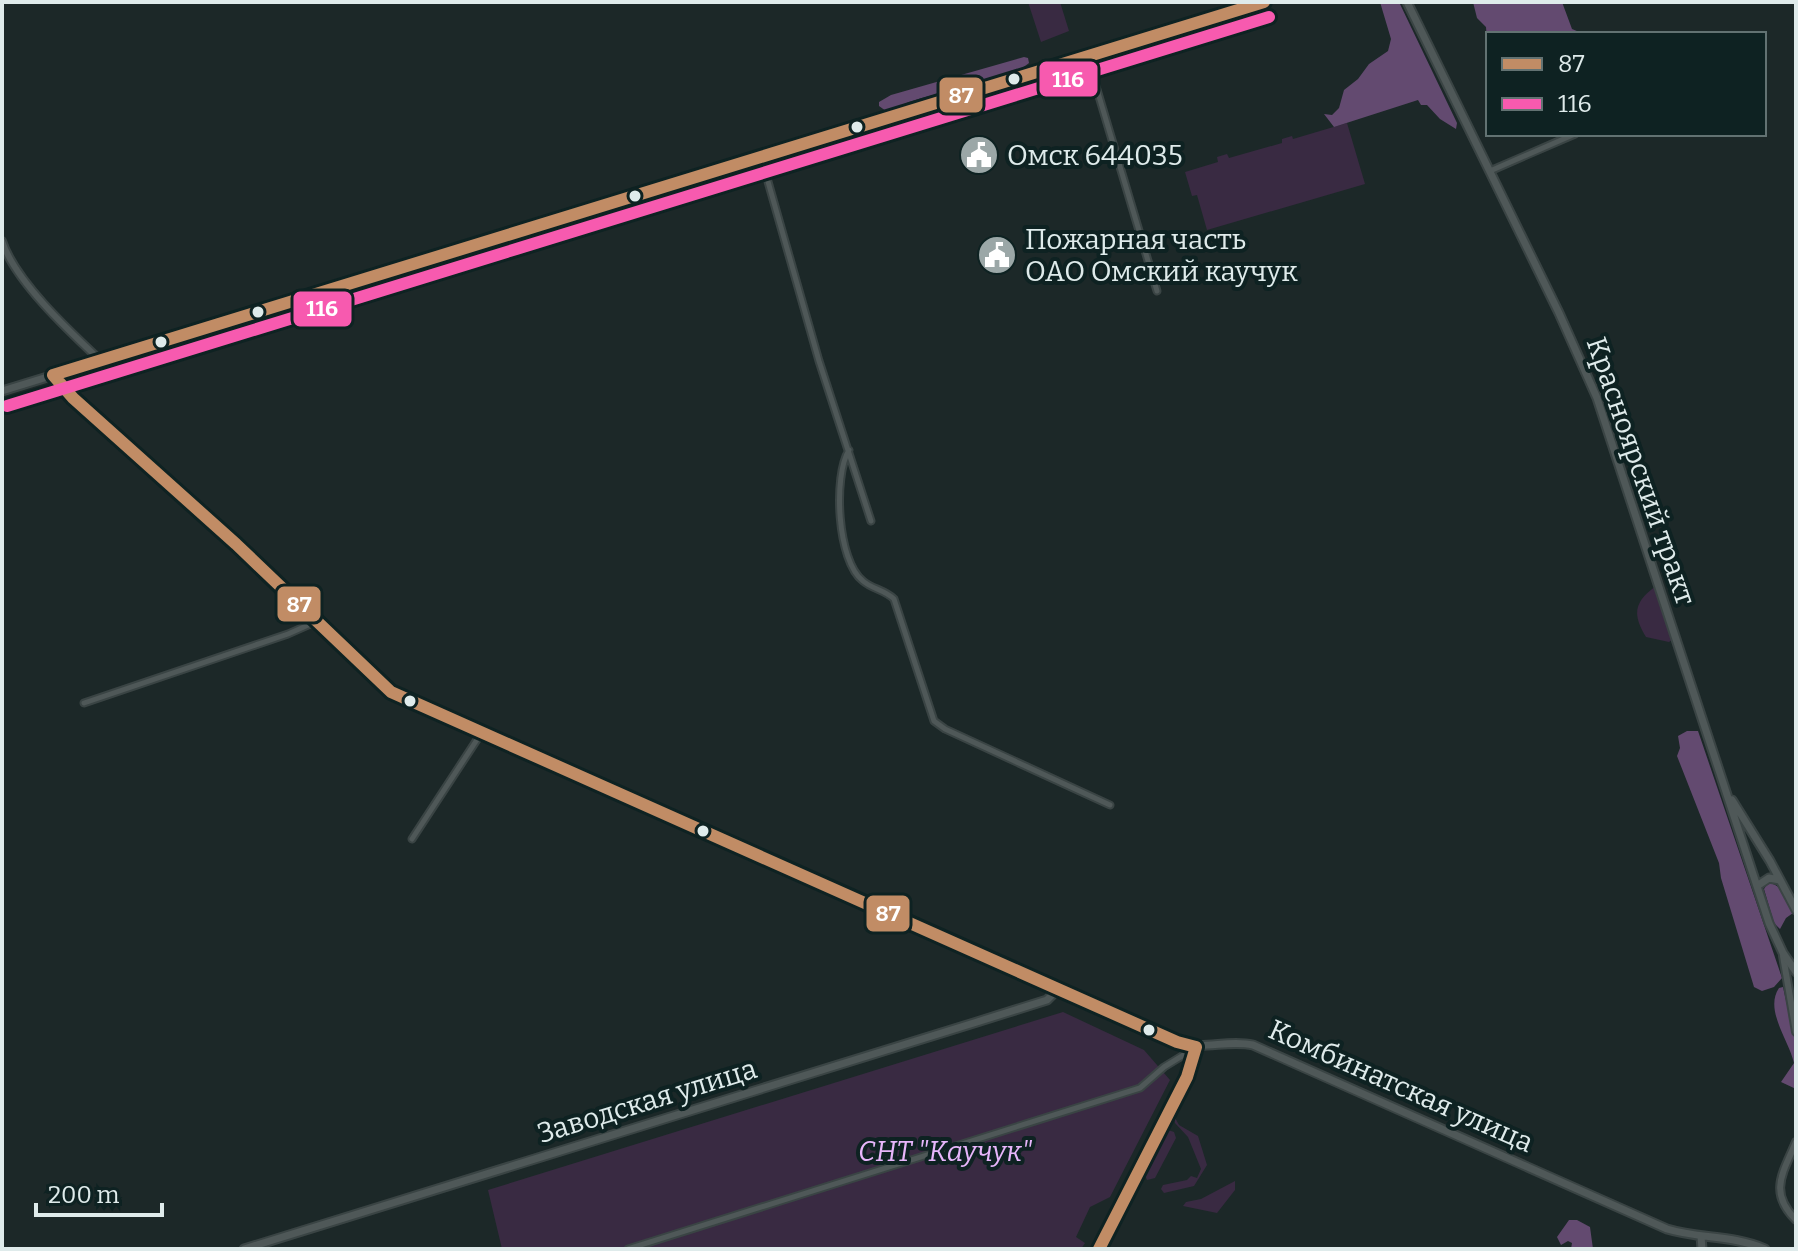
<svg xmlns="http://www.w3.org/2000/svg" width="1798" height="1251" font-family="Bitter,serif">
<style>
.green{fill:#392a42}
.forest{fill:#634a70}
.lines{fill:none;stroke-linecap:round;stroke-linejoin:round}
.minor-casing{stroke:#3a4444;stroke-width:9}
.tertiary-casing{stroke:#3a4444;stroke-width:10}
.secondary-casing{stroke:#3a4444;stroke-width:11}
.minor{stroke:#4f5858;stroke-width:5}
.tertiary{stroke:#4f5858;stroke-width:6}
.secondary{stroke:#4f5858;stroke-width:7}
.bus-1-casing{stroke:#0e2222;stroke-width:18}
.bus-2-casing{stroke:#0e2222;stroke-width:18}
.bus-1{stroke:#c18c65;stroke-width:12}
.bus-2{stroke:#f75aaf;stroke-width:12}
.bus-dot{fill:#dfebeb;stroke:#0e2222;stroke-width:3}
.labels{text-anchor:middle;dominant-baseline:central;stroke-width:8;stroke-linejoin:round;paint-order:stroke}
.poi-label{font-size:28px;fill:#dfebeb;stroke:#0e2222;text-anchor:start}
.street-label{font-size:28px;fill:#dfebeb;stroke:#0e2222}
.park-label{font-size:28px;font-style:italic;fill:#e7b6fb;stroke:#0e2222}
.line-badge{stroke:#0e2222;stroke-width:3}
.badge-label{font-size:22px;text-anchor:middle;font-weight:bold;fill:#fff}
</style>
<rect width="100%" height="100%" fill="#1c2828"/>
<!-- green -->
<path class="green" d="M1028,2H1060L1069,31L1041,42Z
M1347,123L1365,184L1207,230L1197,195L1192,196L1185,172L1218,162L1217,157L1227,154L1229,158L1282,143V139L1292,136L1293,139Z
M1656,586L1673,639L1669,642L1646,637C1632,614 1634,602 1656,586Z
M1063,1012L1144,1050L1170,1080L1110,1197L1090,1207L1076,1237L1085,1243L1081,1249H502L488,1190Z
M1174,1116L1179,1125L1198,1136L1207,1165L1194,1186L1164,1193L1161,1189L1163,1185L1187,1180L1191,1176L1197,1178L1201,1169L1188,1137L1175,1123Z
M1168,1130L1174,1132L1176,1138L1155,1178L1147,1180L1144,1173Z
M1235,1181V1190L1217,1213L1183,1206L1186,1202L1201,1199Z"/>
<!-- forest -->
<path class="forest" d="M1380,2H1399L1457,123L1456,129L1440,119L1427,105H1421L1418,100L1334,127L1324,114L1332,115L1339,108L1344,90L1358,79L1369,64L1388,51L1391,39Z
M1473,2H1562L1572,29L1584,34H1488V55L1486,27L1477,18Z
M1024,57L1028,58L1029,63C1002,84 943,90 909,102C901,105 895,109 886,111L879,106V102L891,95Z
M1687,731H1698L1782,978L1774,987L1762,991L1754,987L1721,878L1719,863L1677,756L1680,748L1678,736Z
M1768,883C1783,884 1788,901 1793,913L1786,918L1780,929L1774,923L1764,889Z
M1783,987L1796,1046V1089L1781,1082L1794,1063C1789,1040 1764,1010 1779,988Z
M1569,1220H1577L1590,1227L1593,1249H1571L1572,1243L1568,1241L1561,1245L1557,1237Z"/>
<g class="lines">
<defs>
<path id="minor" d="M1087,56L1157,291
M761,157L819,361L871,521
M1490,171L1575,134
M849,450C833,476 837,561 863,581C872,589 885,590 894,599L934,721L945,729L1110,805
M84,703L288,634L315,622
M412,839L482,732
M628,1249L1140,1088L1164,1067L1195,1048"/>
<path id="tertiary" d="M2,241C15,281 69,331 100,360
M1783,956L1796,1032
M1796,1142C1783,1173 1768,1192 1796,1220"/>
<path id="secondary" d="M1407,2L1559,313L1597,398L1769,923L1783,953L1796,972
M53,375L73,398L236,544L374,679L398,696L1177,1042C1203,1051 1227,1039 1253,1045L1667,1229C1700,1239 1733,1235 1765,1249
M2,391L1264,2
M1732,800L1770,861L1796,910
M1757,886L1769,878L1780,880
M1701,1236L1702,1249
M244,1249L977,1022L1047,1000L1058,989
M1099,1249L1187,1077L1196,1047"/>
</defs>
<!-- minor casing -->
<use href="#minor" class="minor-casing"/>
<!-- tertiary casing -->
<use href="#tertiary" class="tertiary-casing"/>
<!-- secondary casing -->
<use href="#secondary" class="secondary-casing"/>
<!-- minor -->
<use href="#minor" class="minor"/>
<!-- tertiary -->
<use href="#tertiary" class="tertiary"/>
<!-- secondary -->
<use href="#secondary" class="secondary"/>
<defs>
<path id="bus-1" d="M53,375L73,398L236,544L391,692L1177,1042L1196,1047
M53,375L1264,2
M1099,1249L1187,1077L1196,1047"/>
<path id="bus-2" d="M7,406L1269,17"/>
</defs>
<!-- bus-1 casing -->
<use href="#bus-1" class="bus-1-casing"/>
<!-- bus-2 casing -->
<use href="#bus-2" class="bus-2-casing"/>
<!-- bus-1 -->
<use href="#bus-1" class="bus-1"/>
<!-- bus-2 -->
<use href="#bus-2" class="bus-2"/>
</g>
<!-- icons -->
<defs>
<symbol id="civic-disc" viewBox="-11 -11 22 22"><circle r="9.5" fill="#9ba7a7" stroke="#0e2222"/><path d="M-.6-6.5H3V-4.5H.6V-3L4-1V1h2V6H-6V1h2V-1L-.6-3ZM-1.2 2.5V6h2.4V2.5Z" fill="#fff"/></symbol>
</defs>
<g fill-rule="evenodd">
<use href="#civic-disc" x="957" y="133" width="44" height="44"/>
<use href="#civic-disc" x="975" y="233" width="44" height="44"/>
</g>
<!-- markers -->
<g class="bus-dot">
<circle cx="1014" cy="79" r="7"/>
<circle cx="857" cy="127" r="7"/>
<circle cx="635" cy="196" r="7"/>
<circle cx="258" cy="312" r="7"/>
<circle cx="161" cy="342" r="7"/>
<circle cx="410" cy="701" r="7"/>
<circle cx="703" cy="831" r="7"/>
<circle cx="1149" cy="1030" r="7"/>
</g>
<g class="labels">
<!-- poi labels -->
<g class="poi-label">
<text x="1007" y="155">Омск 644035</text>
<text x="1025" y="239">Пожарная часть<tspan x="1025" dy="32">ОАО Омский каучук</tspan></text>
</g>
<!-- street labels -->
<g class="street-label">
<text transform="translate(1641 471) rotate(71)">Красноярский тракт</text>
<text transform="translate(1401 1086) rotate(24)">Комбинатская улица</text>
<text transform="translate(647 1101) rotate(-17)">Заводская улица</text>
</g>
<!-- park labels -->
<g class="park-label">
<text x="945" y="1151">СНТ "Каучук"</text>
</g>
</g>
<g class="line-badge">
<rect x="1038" y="60" width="61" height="38" rx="8" fill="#f75aaf"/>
<rect x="938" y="76" width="46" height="38" rx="8" fill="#c18c65"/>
<rect x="292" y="290" width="61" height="38" rx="8" fill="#f75aaf"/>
<rect x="276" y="585" width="46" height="38" rx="8" fill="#c18c65"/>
<rect x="865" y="894" width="46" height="39" rx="8" fill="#c18c65"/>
</g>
<g class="badge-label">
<text x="1068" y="87">116</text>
<text x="961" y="103">87</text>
<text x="322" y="316">116</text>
<text x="299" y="612">87</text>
<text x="888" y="921">87</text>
</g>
<!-- border -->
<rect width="1798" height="1251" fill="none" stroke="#dfebeb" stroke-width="8"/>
<!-- legend -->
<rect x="1486" y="32" width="280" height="104" fill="#0e2222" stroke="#627272" stroke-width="2"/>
<rect x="1502" y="58" width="40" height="12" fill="#c18c65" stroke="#627272" stroke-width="2"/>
<text x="1558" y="72" font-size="24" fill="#dfebeb">87</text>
<rect x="1502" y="98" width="40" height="12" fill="#f75aaf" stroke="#627272" stroke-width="2"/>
<text x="1558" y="112" font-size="24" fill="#dfebeb">116</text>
<!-- scale -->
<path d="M36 1203v12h126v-12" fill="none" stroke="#dfebeb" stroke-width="4"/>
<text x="48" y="1203" font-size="24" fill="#dfebeb" stroke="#0e2222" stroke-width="6" paint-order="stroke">200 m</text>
</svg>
